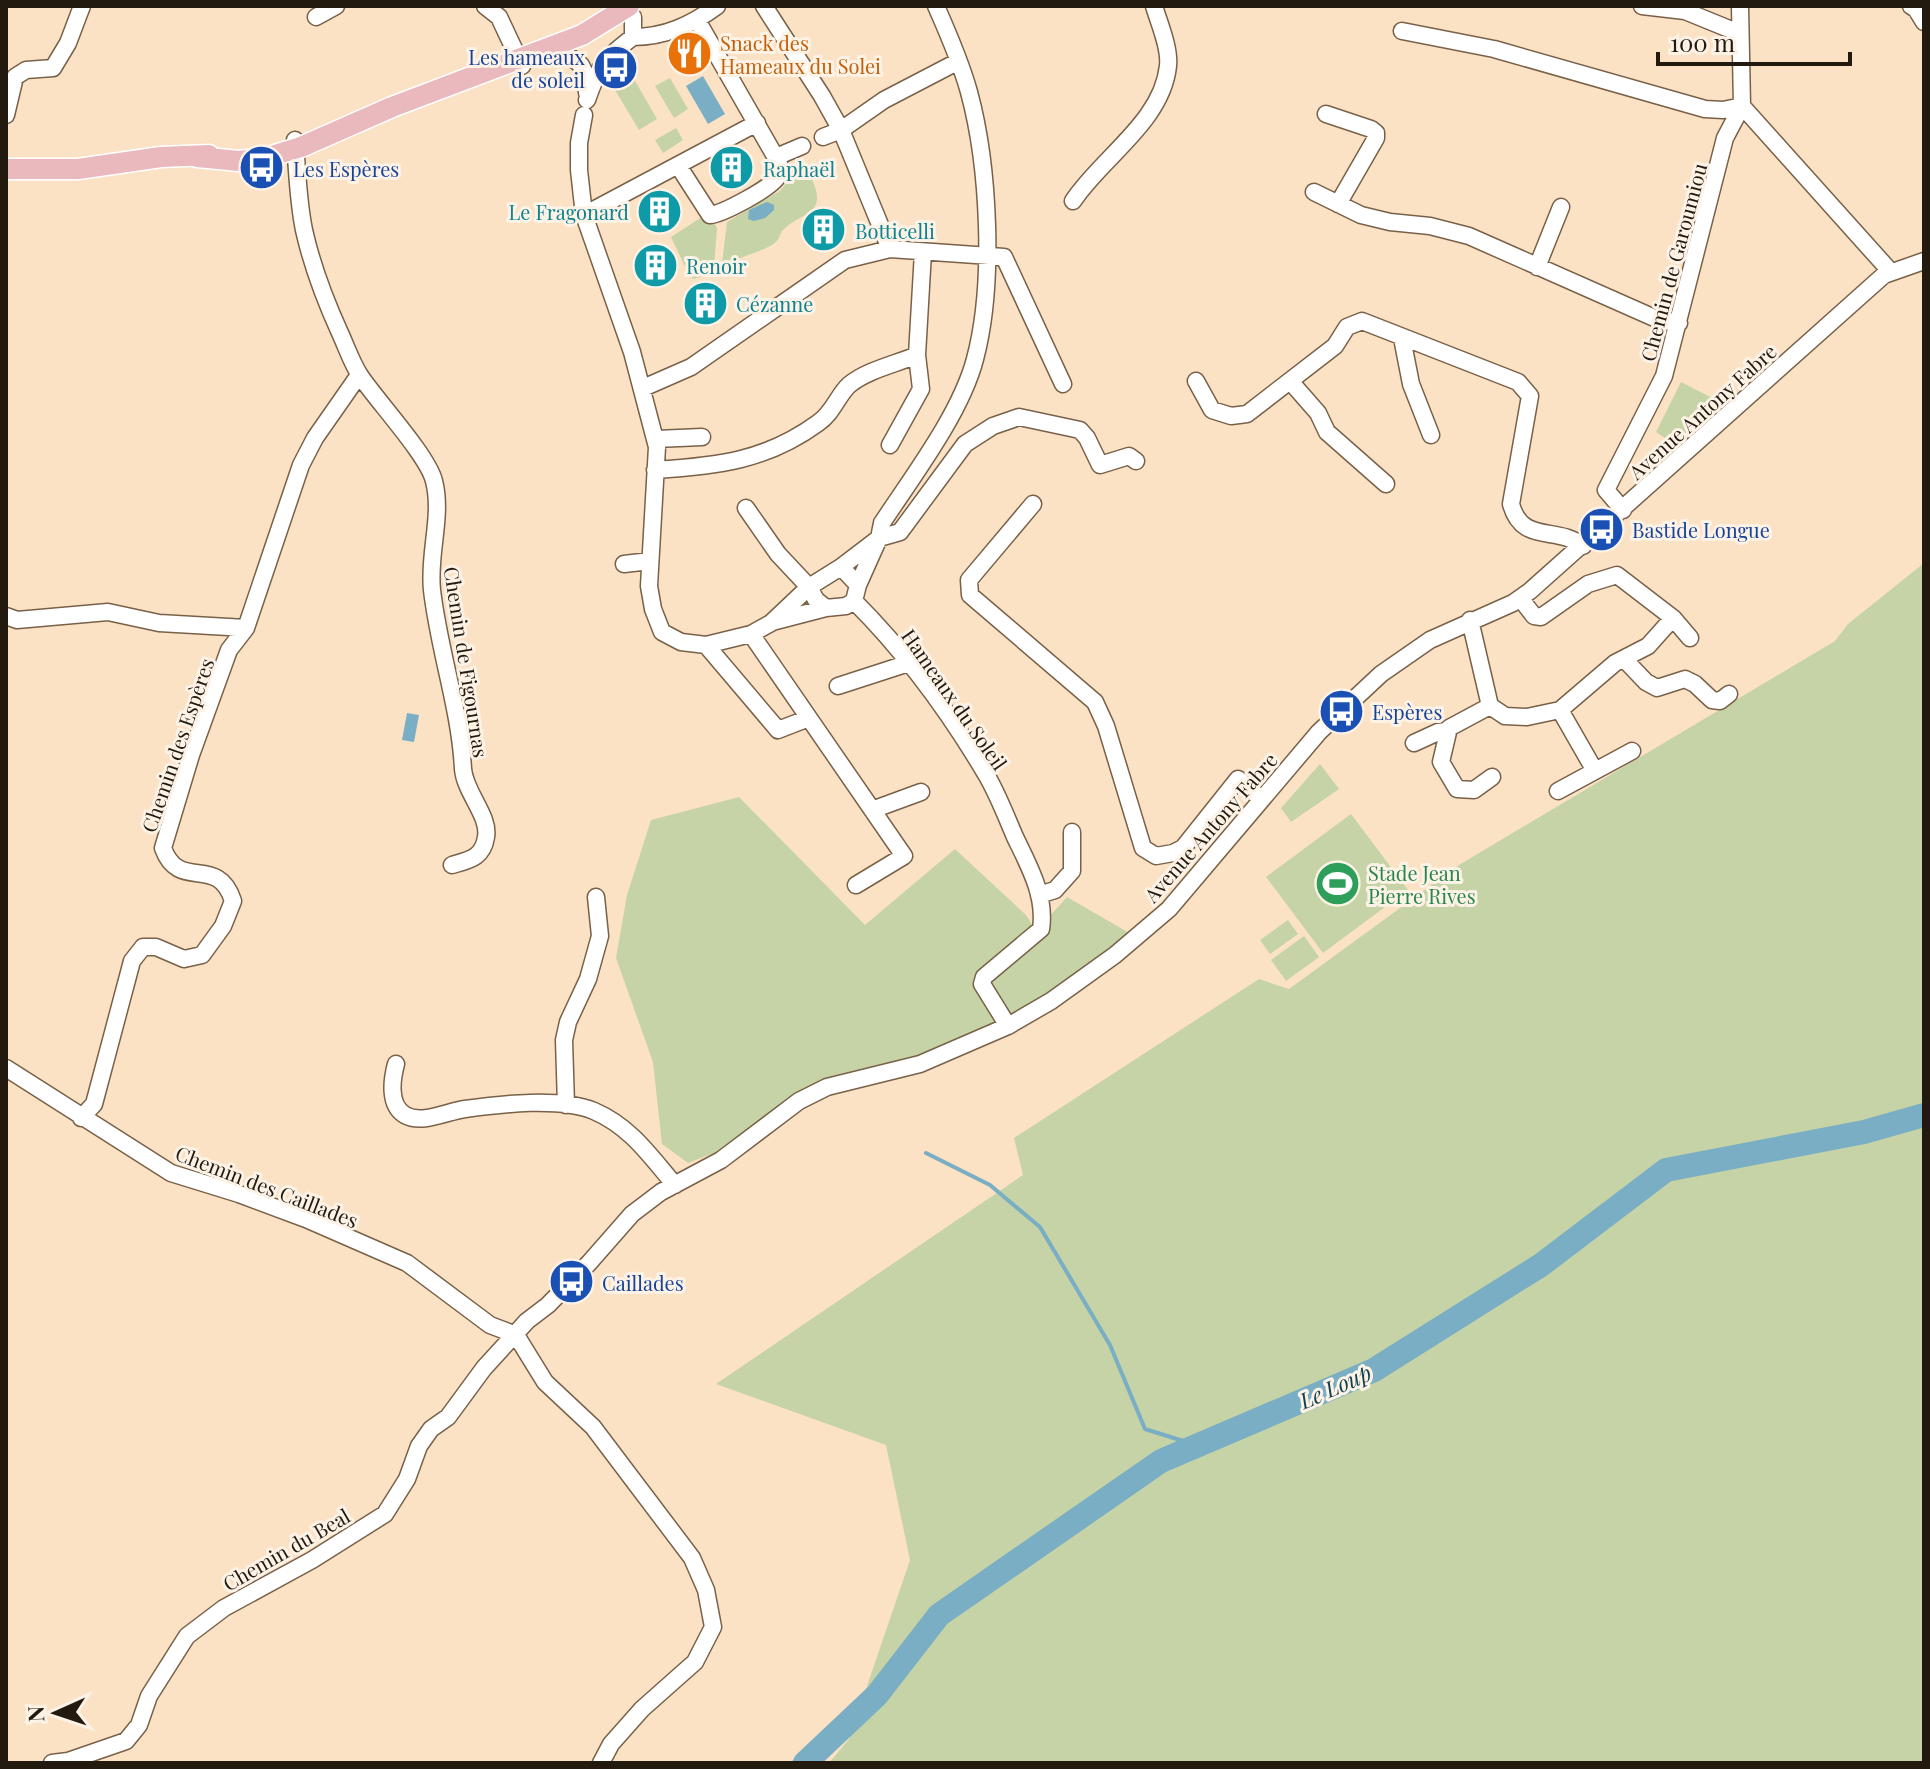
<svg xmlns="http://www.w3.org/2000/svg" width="1930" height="1769" font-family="'Playfair Display',serif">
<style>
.green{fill:#c6d3a6}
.water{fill:#79aec4}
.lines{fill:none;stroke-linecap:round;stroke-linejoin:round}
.stream{stroke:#79aec4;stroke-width:4}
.river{stroke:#79aec4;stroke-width:24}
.minor-casing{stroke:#786148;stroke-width:19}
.major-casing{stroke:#fff;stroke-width:23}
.minor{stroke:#fff;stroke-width:16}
.major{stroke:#e9b9be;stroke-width:20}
.labels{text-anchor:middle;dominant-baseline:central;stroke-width:6;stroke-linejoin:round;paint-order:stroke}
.food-label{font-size:20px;fill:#c56008;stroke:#fdf2e6;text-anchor:start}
.transit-label{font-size:20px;fill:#164399;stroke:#fdf2e6;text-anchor:start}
.culture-label{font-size:20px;fill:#0d838f;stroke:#fdf2e6;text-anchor:start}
.street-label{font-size:20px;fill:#231a0f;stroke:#fdf2e6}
.leisure-label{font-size:20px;fill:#27864d;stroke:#fdf2e6;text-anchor:start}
.water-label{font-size:22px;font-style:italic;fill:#124050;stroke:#fdf2e6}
</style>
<rect width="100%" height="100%" fill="#fce2c5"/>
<!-- green -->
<path class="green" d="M670,78L688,109L674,118L655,86Z
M634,79L657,119L639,130L615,90Z
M676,128L683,140L663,153L655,140Z
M802,163C809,168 810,175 814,184C826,216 800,212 783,230C780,233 780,237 777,241C769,250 739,257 726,264L722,263L727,222L780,191Z
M702,217L714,223L717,228L714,268L711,273L694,279L690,277L671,237Z
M1681,382L1724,404L1678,447L1656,432Z
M1924,563V1763H829L849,1739L910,1560L886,1445L716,1384L1023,1175L1014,1138L1259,979L1289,989L1459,865L1835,641L1848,624Z
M1320,764L1339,789L1291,822L1281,808Z
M739,797L865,925L955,849L1026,915L1036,931L1067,897L1131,934L1025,1013L907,1074L790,1100L727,1148L688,1163L662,1144L653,1062L616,958L627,895L651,820Z
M1351,814L1408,890L1323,953L1266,877Z
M1288,920L1298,934L1270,954L1260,940Z
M1304,936L1319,957L1286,981L1271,960Z"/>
<!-- water -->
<path class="water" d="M703,76L725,114L708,124L686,86Z
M767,202L774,205V210L765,218L754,221L748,219L749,210Z
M407,713L419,715L414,742L402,740Z
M873,1692L881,1698L879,1701L818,1763H790L847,1711Z"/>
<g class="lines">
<!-- stream -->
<path class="stream" d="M926,1153L990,1185L1040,1227L1110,1345L1145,1429L1196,1445"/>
<!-- river -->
<path class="river" d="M805,1763L877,1695L939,1615L1161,1461L1374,1370L1541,1265L1666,1170L1864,1132L1924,1115"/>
<defs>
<path id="minor" d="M485,6L499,17L522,66
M1642,6L1685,11L1739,33
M1740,6L1742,106L1890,271
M1911,6L1916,9L1924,22
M316,17L336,6
M1402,31L1494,49L1705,109L1723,110L1742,106
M633,37C665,37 691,25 717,6
M560,54C585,61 585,69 587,93
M587,100C599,65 604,59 633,37V17
M1326,114L1371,129L1376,133V138L1338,204
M6,115L15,77L26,70L53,68L68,43L82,6
M584,115L579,143V170L584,215L632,352L657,447L649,586L653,609L662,632L681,642L706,645L751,634L771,623L809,587L778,554L746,508
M823,137L841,130L884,100L957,62
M295,140C297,170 298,201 304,230C312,266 325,300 340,333C347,348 352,364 361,377C378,402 428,456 434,481C443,516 428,554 432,590C439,651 460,709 463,769C465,793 490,816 486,837C483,858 469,860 452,865
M776,157L802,146
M679,167L710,215C722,214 772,188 778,176C781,171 780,169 779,163L697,20
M1314,192L1361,215L1390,222L1430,226L1469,236L1659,320L1679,323
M1073,201C1102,157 1162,122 1168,66C1170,48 1159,23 1154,6
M584,215L757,123
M890,249L1004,257L1063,384
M1537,267L1561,207
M1402,338L1411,384L1431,435
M1196,381L1212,410L1231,416L1247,414L1335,346L1347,327L1362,321L1518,382L1530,396L1511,504C1522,545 1557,525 1583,546
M1290,381L1318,413L1327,432L1386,484
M643,388L691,367L845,260L890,249L841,130L822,96L764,6
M656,439L702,437
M890,445L921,389L917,355L923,252
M655,470C717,466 766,461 818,423C833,413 838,395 849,385C867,370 896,364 917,355
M1033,504L969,580L970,595L1095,702L1106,726L1143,848L1156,856L1173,853L1183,848L1238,779L1261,799
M1623,510L1606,490L1664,376L1725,138L1742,106
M624,564L650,561
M841,567L879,538L900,532L965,444L993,426L1019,417L1080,430L1087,438L1100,465L1129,456L1136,461
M841,567L858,585L854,601L846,606L826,608L816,600L809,587Z
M858,585L879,538L882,523C913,476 961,413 975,359C995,284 989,166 969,92C961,63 948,33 936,6
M854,601C905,652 950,713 987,776C998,795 1006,816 1015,837C1029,866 1046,896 1041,929L984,977L982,984L1008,1026
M6,616L17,620L108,612L159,623L246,628
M1673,618L1690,638
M1470,620L1490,706L1505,716L1527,717L1560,710L1615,663L1648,646L1673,618L1617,575L1588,584L1541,617L1534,616L1520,598
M772,622L826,608
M751,634L904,856L856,885
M706,645L778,730L809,718
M1624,659L1646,682L1657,688L1685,679L1695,684L1712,700L1720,701L1729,694
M838,686L909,663
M1490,706L1449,728L1441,762L1457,789L1474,790L1492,777
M1560,710L1595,771L1632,751
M1414,743L1438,732L1448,731
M1558,791L1595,771
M872,810L921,792
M1039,895L1055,890L1072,871V832
M396,1064C392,1079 388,1105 405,1115C422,1125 448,1111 465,1109C501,1104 560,1097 594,1111C631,1127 650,1156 675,1185
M6,1068L171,1173L239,1194L306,1219L407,1263L490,1325L516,1335
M566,1105L564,1040L568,1022L588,979L600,936L596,897
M81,1118L94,1104L132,961L143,947H156L184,959L202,955L223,926L233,901C218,853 179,893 163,848L191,755L229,650L246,628L301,465L315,438L359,375
M516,1335L545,1382L593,1427L692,1558L706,1590L713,1627L695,1662L642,1709L611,1744L601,1763
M52,1763L68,1761L126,1741L139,1725L149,1696L187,1636L224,1608L312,1560L385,1514L407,1479L419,1446L431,1429L448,1417L484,1368L527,1321L548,1305L589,1263L632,1214L661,1192L721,1160L799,1101L827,1087L920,1064L1008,1026L1051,1001L1115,955L1169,909L1319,732L1381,674L1430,640L1513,603L1530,591L1884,275L1924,261"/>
<path id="major" d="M197,157L239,161L265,158L301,147L392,107L582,35L629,6
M6,169H78L161,157L209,155"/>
</defs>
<!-- minor casing -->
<use href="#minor" class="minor-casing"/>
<!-- major casing -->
<use href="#major" class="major-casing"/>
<!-- minor -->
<use href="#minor" class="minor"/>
<!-- major -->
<use href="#major" class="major"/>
</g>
<!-- icons -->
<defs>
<symbol id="restaurant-disc" viewBox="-11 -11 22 22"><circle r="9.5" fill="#e8710a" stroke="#fdf2e6"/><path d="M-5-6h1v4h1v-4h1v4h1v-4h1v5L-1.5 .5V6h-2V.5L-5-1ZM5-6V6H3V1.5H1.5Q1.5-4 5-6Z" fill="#fff"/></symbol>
<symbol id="bus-disc" viewBox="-11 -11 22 22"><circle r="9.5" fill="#1a4fb4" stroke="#fdf2e6"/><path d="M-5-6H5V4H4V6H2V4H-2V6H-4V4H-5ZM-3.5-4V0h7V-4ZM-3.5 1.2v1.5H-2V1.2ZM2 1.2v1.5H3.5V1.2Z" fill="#fff"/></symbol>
<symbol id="building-disc" viewBox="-11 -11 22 22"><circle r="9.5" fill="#0f9aa8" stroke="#fdf2e6"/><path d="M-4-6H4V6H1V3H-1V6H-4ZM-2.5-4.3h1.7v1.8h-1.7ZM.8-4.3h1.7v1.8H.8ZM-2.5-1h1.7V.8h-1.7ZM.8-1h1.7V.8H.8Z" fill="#fff"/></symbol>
<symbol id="stadium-disc" viewBox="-11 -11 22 22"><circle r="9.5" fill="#2e9e5b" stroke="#fdf2e6"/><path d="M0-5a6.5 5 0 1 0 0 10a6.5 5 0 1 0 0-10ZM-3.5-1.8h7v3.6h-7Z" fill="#fff"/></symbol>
</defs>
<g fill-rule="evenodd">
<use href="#restaurant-disc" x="664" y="28" width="51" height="51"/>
<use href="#bus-disc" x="590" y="42" width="51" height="51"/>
<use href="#bus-disc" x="236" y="142" width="51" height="51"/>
<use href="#building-disc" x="706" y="142" width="51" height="51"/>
<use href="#building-disc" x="634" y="186" width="51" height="51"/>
<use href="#building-disc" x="798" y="204" width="51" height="51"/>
<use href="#building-disc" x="630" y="240" width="51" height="51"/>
<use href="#building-disc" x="680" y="278" width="51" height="51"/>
<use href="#bus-disc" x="1576" y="504" width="51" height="51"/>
<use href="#bus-disc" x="1316" y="686" width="51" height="51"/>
<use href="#stadium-disc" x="1312" y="858" width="51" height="51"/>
<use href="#bus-disc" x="546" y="1256" width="51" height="51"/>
</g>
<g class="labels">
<!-- food labels -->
<g class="food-label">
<text x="720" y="42">Snack des<tspan x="720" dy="23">Hameaux du Solei</tspan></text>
</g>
<!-- transit labels -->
<g class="transit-label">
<text x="585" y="56" text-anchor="end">Les hameaux<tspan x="585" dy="23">de soleil</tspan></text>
<text x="293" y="168">Les Espères</text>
<text x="1632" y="529">Bastide Longue</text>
<text x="1372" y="711">Espères</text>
<text x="602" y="1282">Caillades</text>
</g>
<!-- culture labels -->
<g class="culture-label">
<text x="763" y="168">Raphaël</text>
<text x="629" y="211" text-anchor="end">Le Fragonard</text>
<text x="855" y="230">Botticelli</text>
<text x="686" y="265">Renoir</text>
<text x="736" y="303">Cézanne</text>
</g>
<!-- street labels -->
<g class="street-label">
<text transform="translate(1673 262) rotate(-75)">Chemin de Garoumiou</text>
<text transform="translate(1702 411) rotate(-42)">Avenue Antony Fabre</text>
<text transform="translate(467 662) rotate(81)">Chemin de Figournas</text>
<text transform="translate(955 699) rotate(55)">Hameaux du Soleil</text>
<text transform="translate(177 745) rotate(-71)">Chemin des Espères</text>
<text transform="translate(1210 827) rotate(-49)">Avenue Antony Fabre</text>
<text transform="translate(267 1186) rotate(21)">Chemin des Caillades</text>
<text transform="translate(286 1549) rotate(-30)">Chemin du Beal</text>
</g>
<!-- leisure labels -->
<g class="leisure-label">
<text x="1368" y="872">Stade Jean<tspan x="1368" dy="23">Pierre Rives</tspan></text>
</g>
<!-- water labels -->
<g class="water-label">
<text transform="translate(1335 1386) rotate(-24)">Le Loup</text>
</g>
</g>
<!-- border -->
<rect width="1930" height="1769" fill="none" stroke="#231a0f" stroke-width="16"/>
<!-- north arrow -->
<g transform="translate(56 1713) rotate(267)" stroke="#fdf2e6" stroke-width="6" paint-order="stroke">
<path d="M0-6L14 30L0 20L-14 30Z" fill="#231a0f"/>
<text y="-12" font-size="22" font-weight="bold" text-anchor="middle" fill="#231a0f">N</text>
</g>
<!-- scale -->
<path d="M1658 52v12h192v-12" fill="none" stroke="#231a0f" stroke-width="4"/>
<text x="1670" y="52" font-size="24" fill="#231a0f" stroke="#fdf2e6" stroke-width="6" paint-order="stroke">100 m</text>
</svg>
